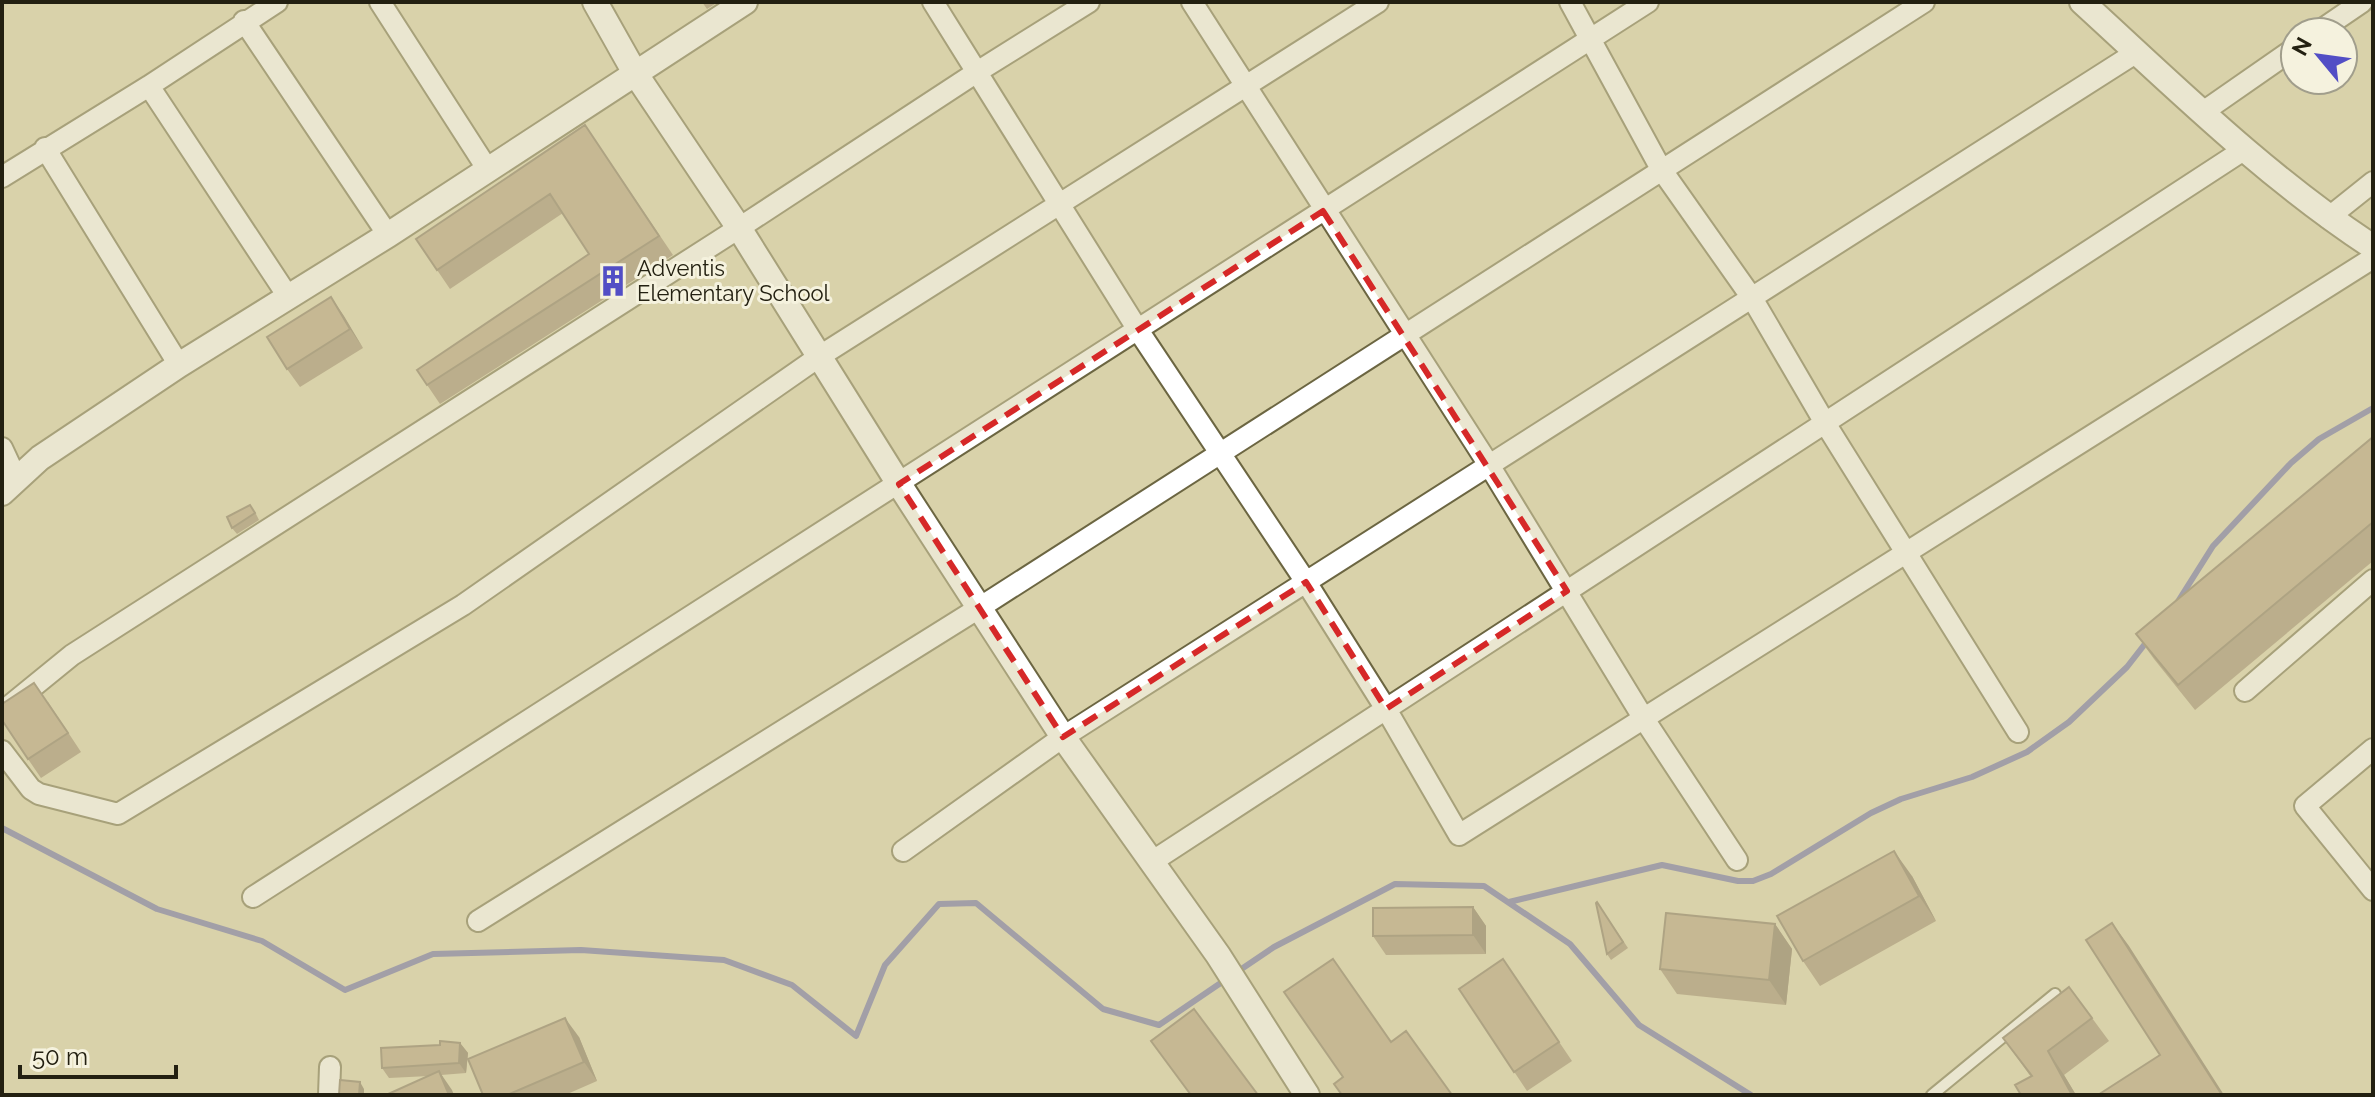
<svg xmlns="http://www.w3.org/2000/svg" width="2375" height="1097" font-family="Raleway,sans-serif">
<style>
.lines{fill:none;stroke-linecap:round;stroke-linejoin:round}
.stream{stroke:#5f62a5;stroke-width:6}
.service-casing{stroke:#6c6642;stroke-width:14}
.minor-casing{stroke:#6c6642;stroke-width:24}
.tertiary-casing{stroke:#6c6642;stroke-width:28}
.service{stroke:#fff;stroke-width:10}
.minor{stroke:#fff;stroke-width:20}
.tertiary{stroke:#fff;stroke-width:24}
.wall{fill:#978468}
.shaded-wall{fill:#7b6c55}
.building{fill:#b09a79;stroke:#7b6c55;stroke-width:2}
.marked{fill:none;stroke:#d62828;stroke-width:6;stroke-dasharray:16 10;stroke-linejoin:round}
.labels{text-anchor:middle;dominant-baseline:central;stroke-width:6;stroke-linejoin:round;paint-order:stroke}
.poi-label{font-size:22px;fill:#232011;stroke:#f5f2de;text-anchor:start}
</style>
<rect width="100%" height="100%" fill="#d9d2aa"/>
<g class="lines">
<!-- stream -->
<path class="stream" d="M2177,603L2213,546L2291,463L2319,439L2373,408
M2,828L157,909L262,941L345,990L433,954L581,950L724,960L792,985L856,1036L885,965L939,904L976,903L1103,1009L1159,1025L1228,978
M1509,902L1662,865L1738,881H1753L1771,874L1871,813L1901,799L1972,777L2027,752L2069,722L2127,667L2148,640
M1237,972L1274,947L1395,884L1484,886L1570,944L1639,1025L1751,1095"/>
<defs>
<path id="service" d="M1932,1095L2055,994"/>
<path id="minor" d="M380,2L488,170
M933,2L1138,330L1306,582L1386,709L1459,835L2373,258
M1192,2L1489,465L1644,719L1737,860
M1570,2L1661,169L1752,298L1825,423L2018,732
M244,21L388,235
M2318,32L2362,2
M149,86L289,298
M2203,112L2295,48
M45,148L179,365
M2,177L149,86L277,2
M2328,218L2373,182
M2,448L16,478
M2245,691L2373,580
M2,712L72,655L739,228L977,72L1089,2
M2373,749L2305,806L2373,890
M2,751L31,789L39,794L118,814L463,605L820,356L1378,2
M903,851L1063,737L2137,52
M1153,861L2245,149
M253,897L1648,2
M478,921L979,608L1924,2
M329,1095L330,1067"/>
<path id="tertiary" d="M595,2L635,73L739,228L899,484L1063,737L1218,955L1307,1095
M2082,2C2175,87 2267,178 2373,247
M2,493L40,458L179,365L388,235L745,2"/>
</defs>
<!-- service casing -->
<use href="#service" class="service-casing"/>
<!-- minor casing -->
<use href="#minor" class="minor-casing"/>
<!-- tertiary casing -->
<use href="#tertiary" class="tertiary-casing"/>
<!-- service -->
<use href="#service" class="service"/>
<!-- minor -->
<use href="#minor" class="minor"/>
<!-- tertiary -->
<use href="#tertiary" class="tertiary"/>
</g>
<!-- wall -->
<path class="wall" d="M702,2H718L707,9Z
M585,125L673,255L440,404L417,370L589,254L563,213L450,289L416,239Z
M331,297L363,348L300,387L287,369Z
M2373,437V561L2195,710L2154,659L2136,634Z
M255,512L259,520L237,534L232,528Z
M48,702L81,752L41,778L28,759Z
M1912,876L1936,921L1820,986L1803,961Z
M1597,902L1628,948L1611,960L1607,954Z
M1473,907L1486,926V954L1386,955L1373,936Z
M1775,924L1792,949L1786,1005L1677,994L1660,969Z
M1503,959L1572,1061L1527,1091L1459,989Z
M2092,1018L2109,1041L2064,1075L2076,1095H2021L2031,1077L2003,1038Z
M579,1037L597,1081L565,1095H483Z
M460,1043L468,1053L466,1073L441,1075L454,1095H386L429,1076L389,1078L382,1068L440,1045Z"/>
<!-- shaded-wall -->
<path class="shaded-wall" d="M331,297L344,316L363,348L350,329Z
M1894,851L1912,876L1936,921L1919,896Z
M1473,907L1486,926V954L1473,935Z
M2112,923L2129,946L2224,1095H2222Z
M1775,924L1792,949L1786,1005L1769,980Z
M565,1018L579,1037L597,1081L584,1062Z
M460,1043L468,1053L466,1073L459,1063Z
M2048,1051L2064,1075L2076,1095H2072Z
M439,1071L452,1090L454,1095H449Z
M360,1082L364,1089V1095H359Z"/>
<!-- building -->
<path class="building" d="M585,125L659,236L427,385L417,370L589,254L550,194L437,270L416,239Z
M331,297L350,329L287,369L267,337Z
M2373,437V522L2178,685L2136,634Z
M250,505L255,513L232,528L227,517Z
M34,683L68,733L28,759L2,720V704Z
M1894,851L1919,896L1803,961L1777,916Z
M1597,902L1623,942L1607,954L1596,903Z
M1473,907V935L1373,936V908Z
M1666,913L1775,924L1769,980L1660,969Z
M2112,923L2222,1095H2098L2160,1055L2086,940Z
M1333,959L1391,1042L1406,1031L1452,1095H1342L1334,1084L1343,1077L1284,992Z
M1503,959L1559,1042L1514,1072L1459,989Z
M2069,987L2092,1018L2048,1051L2072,1095H2021L2015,1085L2032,1076L2003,1038Z
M1194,1009L1258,1095H1191L1151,1041Z
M565,1018L584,1062L507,1095H483L468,1059Z
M440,1041L460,1043L459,1063L382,1068L381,1048L440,1045Z
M439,1071L449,1095H386Z
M340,1080L360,1082L359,1095H339Z"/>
<!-- marked area -->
<path d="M0 0H2375V1097H0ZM1323,211L1567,591L1386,709L1306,582L1063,737L899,484Z" fill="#d9d2aa" fill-opacity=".55" fill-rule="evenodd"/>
<path class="marked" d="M1323,211L1567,591L1386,709L1306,582L1063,737L899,484Z"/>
<!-- icons -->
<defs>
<symbol id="building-bare" viewBox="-9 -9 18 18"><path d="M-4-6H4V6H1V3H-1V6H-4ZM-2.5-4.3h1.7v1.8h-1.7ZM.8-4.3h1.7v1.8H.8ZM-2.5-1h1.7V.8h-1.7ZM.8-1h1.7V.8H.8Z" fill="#524ec5" stroke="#f5f2de" stroke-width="2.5" paint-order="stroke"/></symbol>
</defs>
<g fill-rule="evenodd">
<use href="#building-bare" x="591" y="259" width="44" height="44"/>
</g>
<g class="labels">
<!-- poi labels -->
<g class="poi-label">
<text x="637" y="268">Adventis<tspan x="637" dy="25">Elementary School</tspan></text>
</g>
</g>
<!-- border -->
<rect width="2375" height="1097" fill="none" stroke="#232011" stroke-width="8"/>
<!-- north arrow -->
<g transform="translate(2319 56) rotate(299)"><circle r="38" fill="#f5f2de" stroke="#a19e8c" stroke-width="2"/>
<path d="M0-6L14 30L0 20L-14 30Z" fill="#524ec5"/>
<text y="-12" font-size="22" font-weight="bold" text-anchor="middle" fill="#232011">N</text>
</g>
<!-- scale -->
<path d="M20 1065v12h156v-12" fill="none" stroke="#232011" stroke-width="4"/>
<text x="32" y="1065" font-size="24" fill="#232011" stroke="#f5f2de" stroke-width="6" paint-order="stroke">50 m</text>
</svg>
